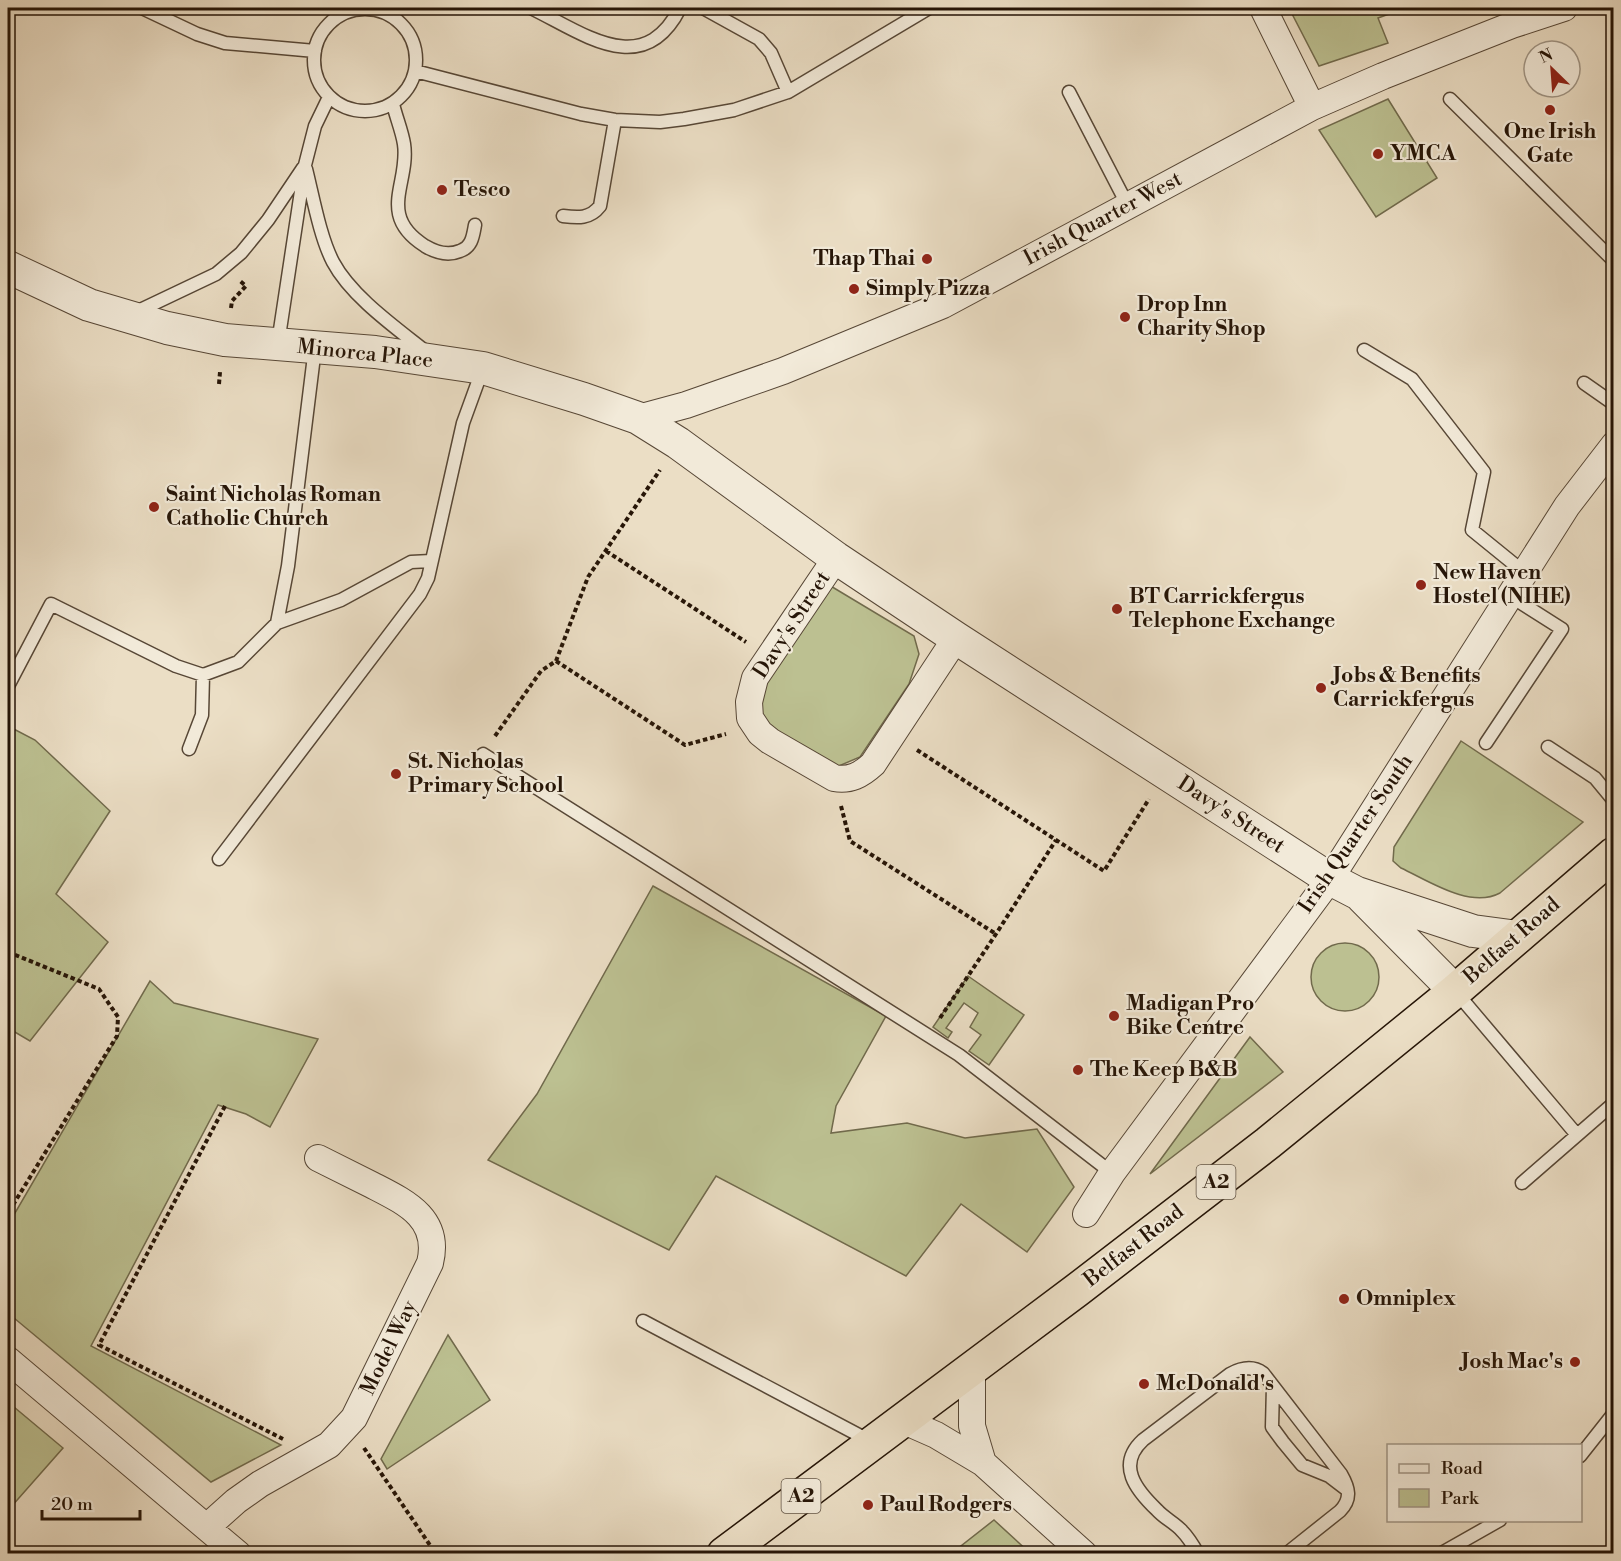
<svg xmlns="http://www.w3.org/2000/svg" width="1621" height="1561" font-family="'Libre Bodoni',serif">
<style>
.green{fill:#bcc091;stroke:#716a4c;stroke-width:1.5}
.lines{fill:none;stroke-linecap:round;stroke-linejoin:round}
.service-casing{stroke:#574736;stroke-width:15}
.minor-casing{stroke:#574736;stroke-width:28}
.tertiary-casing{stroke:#574736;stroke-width:34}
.trunk-casing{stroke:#261507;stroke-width:36}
.path{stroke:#261507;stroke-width:4;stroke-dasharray:4.5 3;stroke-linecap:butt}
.service{stroke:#f2ead9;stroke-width:12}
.minor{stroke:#f2ead9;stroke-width:26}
.tertiary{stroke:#f2ead9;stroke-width:32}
.trunk{stroke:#ebdec5;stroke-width:33}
.poi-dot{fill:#8f2418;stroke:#f2ead9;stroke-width:2}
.labels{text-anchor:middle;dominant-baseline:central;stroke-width:4.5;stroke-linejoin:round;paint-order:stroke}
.shield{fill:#f2ead9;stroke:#635546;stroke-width:1.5}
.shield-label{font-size:20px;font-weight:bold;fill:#261507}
.poi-label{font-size:21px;font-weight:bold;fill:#261507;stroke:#f2ead9;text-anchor:start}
.street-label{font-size:21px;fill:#261507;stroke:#f2ead9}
</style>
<rect width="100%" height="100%" fill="#ebdec5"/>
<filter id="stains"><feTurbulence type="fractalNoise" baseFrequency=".00333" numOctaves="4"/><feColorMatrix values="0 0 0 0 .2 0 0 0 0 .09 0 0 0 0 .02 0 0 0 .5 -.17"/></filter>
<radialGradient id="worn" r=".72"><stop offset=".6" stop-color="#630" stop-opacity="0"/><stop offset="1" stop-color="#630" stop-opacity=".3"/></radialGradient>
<!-- green -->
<path class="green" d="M1289,8H1406L1378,18L1388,43L1319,66Z
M1388,99L1437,178L1376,217L1319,130Z
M829,585L914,636L919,654L909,684L860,757L834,768L770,729L762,717L759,705L763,686Z
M8,726L35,740L110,811L56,894L108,942L30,1041L8,1028Z
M1461,741L1583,822L1500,893C1470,909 1429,881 1401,868L1393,861L1394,847Z
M653,886L886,1016L836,1106L831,1133L907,1123L965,1138L1037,1129L1074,1187L1027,1252L961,1204L906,1276L716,1176L669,1250L488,1160L537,1094Z
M1311 977a34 34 0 1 1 68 0a34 34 0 1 1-68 0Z
M968,976L1024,1015L989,1065L969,1051L981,1035L970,1027L978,1013L964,1003L946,1028L952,1032L948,1038L933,1027Z
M150,981L174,1003L318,1039L270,1127L246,1114L218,1105L91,1346L281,1445L211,1482L8,1313V1225Z
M1250,1037L1283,1072L1150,1174Z
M448,1335L490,1400L387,1469L381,1459Z
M8,1402L63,1448L11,1507L8,1505Z
M994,1520L1030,1553H952Z"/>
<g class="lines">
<defs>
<path id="service" d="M142,8L197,34L225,43L315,51
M531,8C583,33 643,81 680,8
M703,8L759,39L771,53L788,92
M314 60a51 51 0 1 1 102 0a51 51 0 1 1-102 0Z
M415,71L581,114L615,120L660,122L684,119L734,110L788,92L929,8
M1069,92L1128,206
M1450,99L1614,261
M393,104C396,117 402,131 404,144C410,183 376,215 425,246C435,252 448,256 460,251C472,247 473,236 475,225
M306,169C313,197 320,237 333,262C351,296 395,327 425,351
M563,216C578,218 590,219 600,206L615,120
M134,313L216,274L241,253L268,220L303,168
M278,343L305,165L315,126L329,97
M1364,350L1412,379L1484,472L1472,530L1525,573
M1584,383L1614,404
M277,623L288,566L315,348
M8,686L51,604L176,666L203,675L238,662L277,623L341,600L411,562L431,561
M1486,743L1562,629L1510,596
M1548,747L1595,778L1614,801
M189,749L202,715L203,675
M483,754L959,1055L1112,1173
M219,859L420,594L428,578L463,423L483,368
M1456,992L1577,1135
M1522,1183L1614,1103
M643,1321L870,1441
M1273,1386L1272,1427L1283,1442L1302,1465L1329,1476L1346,1489
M1580,1456L1614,1413
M1198,1554C1193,1545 1188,1537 1182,1531C1175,1523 1164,1518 1157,1510C1136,1490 1116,1465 1143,1440L1230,1374C1241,1368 1252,1365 1263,1373L1341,1474C1349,1488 1352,1499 1340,1511L1286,1554
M1440,1554L1500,1520"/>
<path id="minor" d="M1263,8L1312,107
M638,418L686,405L783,371L943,305L1312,107L1383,76L1512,25L1564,8
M836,558L755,678L749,702L750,718L760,733L770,741L834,778C850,781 861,775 873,764L956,638
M1086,1214L1112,1173L1330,879L1567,506L1614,445
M8,1360L238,1554
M972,1367V1426L983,1463
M902,1420L936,1435L983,1463L1084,1554
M207,1527L236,1501L260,1484L329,1445L354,1418L430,1263C441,1218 405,1202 372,1185C354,1176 336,1167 318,1158"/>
<path id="tertiary" d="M8,267L89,305L167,328L225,340L375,352L483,368L584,399L638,418L678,443L836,558L956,638L1330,879L1357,893L1473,931L1518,937
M1362,897L1455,991"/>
<path id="trunk" d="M724,1554L1077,1290L1268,1143L1455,991L1614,854"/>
</defs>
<!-- service casing -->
<use href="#service" class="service-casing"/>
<!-- minor casing -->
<use href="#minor" class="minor-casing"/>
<!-- tertiary casing -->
<use href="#tertiary" class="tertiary-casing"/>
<!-- trunk casing -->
<use href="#trunk" class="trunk-casing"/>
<!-- path -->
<path class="path" d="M231,308L232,301L246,286L240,281
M219,384L220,372
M606,551L746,642
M556,661L685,745L726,734
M495,736L541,671L556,661L588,577L660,470
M917,750L1104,871L1149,799
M841,806L850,841L996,934
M8,952L99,989L118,1017L117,1036L8,1213
M940,1018L996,934L1056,840
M225,1106L99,1345L283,1439
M364,1448L436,1554"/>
<!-- service -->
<use href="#service" class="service"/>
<!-- minor -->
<use href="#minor" class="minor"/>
<!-- tertiary -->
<use href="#tertiary" class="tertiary"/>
<!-- trunk -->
<use href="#trunk" class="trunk"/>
</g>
<!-- markers -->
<g class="poi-dot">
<circle cx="1550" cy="110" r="6"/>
<circle cx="1378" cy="154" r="6"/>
<circle cx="442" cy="190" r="6"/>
<circle cx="927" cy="259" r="6"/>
<circle cx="854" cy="289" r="6"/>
<circle cx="1125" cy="317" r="6"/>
<circle cx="154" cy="507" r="6"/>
<circle cx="1421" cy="585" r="6"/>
<circle cx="1117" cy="609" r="6"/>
<circle cx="1321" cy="688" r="6"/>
<circle cx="396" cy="774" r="6"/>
<circle cx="1114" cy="1016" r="6"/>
<circle cx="1078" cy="1070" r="6"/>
<circle cx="1344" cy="1299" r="6"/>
<circle cx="1575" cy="1362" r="6"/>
<circle cx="1144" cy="1384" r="6"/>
<circle cx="868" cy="1505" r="6"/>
</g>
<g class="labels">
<!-- shield labels -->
<g class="shield">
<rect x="1196.5" y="1165" width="39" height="34" rx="4.5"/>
<rect x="781.5" y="1479" width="39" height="34" rx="4.5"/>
</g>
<g class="shield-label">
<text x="1216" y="1182">A2</text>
<text x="801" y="1496">A2</text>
</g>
<!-- poi labels -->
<g class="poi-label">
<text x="1550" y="132" text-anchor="middle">One Irish<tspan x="1550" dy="24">Gate</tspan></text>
<text x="1390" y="154">YMCA</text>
<text x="454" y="190">Tesco</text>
<text x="915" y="259" text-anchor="end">Thap Thai</text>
<text x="866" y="289">Simply Pizza</text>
<text x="1137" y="305">Drop Inn<tspan x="1137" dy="24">Charity Shop</tspan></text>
<text x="166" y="495">Saint Nicholas Roman<tspan x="166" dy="24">Catholic Church</tspan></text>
<text x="1433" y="573">New Haven<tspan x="1433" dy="24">Hostel (NIHE)</tspan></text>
<text x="1129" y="597">BT Carrickfergus<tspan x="1129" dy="24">Telephone Exchange</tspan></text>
<text x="1333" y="676">Jobs &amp; Benefits<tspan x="1333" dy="24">Carrickfergus</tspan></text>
<text x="408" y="762">St. Nicholas<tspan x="408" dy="24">Primary School</tspan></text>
<text x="1126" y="1004">Madigan Pro<tspan x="1126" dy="24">Bike Centre</tspan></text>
<text x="1090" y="1070">The Keep B&amp;B</text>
<text x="1356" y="1299">Omniplex</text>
<text x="1563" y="1362" text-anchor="end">Josh Mac's</text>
<text x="1156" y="1384">McDonald's</text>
<text x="880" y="1505">Paul Rodgers</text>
</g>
<!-- street labels -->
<g class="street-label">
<text transform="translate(1103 219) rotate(-28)">Irish Quarter West</text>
<text transform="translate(365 354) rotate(6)">Minorca Place</text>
<text transform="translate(792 625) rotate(-57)">Davy's Street</text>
<text transform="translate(1231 815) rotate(33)">Davy's Street</text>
<text transform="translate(1356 834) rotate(-56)">Irish Quarter South</text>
<text transform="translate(1512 941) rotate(-41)">Belfast Road</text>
<text transform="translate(1134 1246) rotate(-38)">Belfast Road</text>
<text transform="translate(389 1348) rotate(-64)">Model Way</text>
</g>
</g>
<!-- margin -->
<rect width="1621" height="1561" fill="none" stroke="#ebdec5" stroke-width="30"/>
<rect x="9" y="9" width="1603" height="1543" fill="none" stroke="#261507" stroke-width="3"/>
<rect x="15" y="15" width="1591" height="1531" fill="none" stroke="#261507" stroke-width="1.5"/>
<!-- legend -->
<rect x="1387" y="1444" width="195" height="78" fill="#f2ead9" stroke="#a09585" stroke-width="1.5"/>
<rect x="1399" y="1464" width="30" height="9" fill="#f2ead9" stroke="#a09585" stroke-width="1.5"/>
<text x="1441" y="1474" font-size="18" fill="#261507">Road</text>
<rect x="1399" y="1489" width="30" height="18" fill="#bcc091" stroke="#a09585" stroke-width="1.5"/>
<text x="1441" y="1504" font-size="18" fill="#261507">Park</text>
<!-- north arrow -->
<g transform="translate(1552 69) rotate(335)"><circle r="28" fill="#f2ead9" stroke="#a09585" stroke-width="1.5"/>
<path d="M0-4.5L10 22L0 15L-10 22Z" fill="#8f2418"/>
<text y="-9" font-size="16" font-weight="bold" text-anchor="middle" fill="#261507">N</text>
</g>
<!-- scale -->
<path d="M42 1510v9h98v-9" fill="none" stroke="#261507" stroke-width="3"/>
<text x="51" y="1510" font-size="18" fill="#261507" stroke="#f2ead9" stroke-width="4.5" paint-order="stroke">20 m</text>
<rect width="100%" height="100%" filter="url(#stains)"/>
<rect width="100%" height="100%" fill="url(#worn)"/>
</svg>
